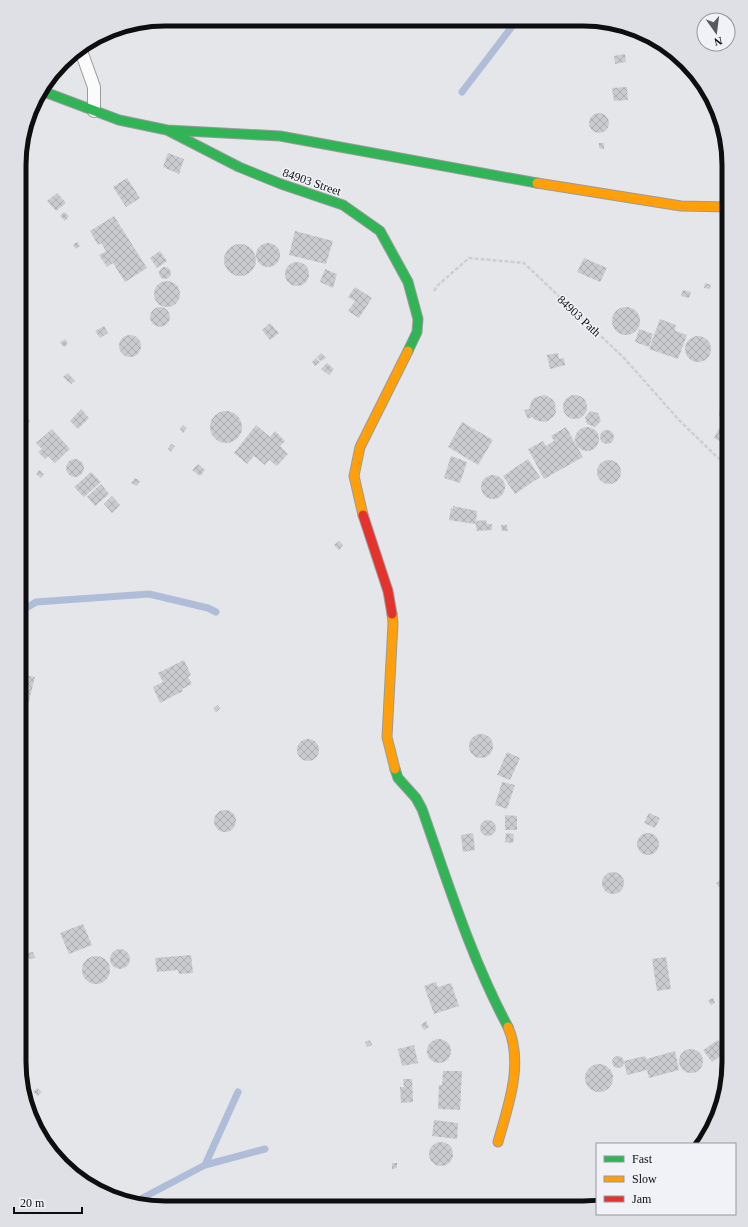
<svg xmlns="http://www.w3.org/2000/svg" width="748" height="1227" font-family="'Times New Roman',serif">
<style>
.lines{fill:none;stroke-linecap:round;stroke-linejoin:round}
.stream{stroke:#afbdd8;stroke-width:7}
.building{fill:url(#building-cross-hatch)}
.lane-casing{stroke:#9a9b9d;stroke-width:14}
.fast-casing{stroke:#9a9b9d;stroke-width:11}
.slow-casing{stroke:#9a9b9d;stroke-width:11}
.jam-casing{stroke:#9a9b9d;stroke-width:11}
.path{stroke:#cececf;stroke-width:2.5;stroke-dasharray:4 2;stroke-linecap:butt}
.lane{stroke:#fbfbfc;stroke-width:12}
.fast{stroke:#30b455;stroke-width:9}
.slow{stroke:#ff9f0a;stroke-width:9}
.jam{stroke:#e5322d;stroke-width:9}
.labels{text-anchor:middle;dominant-baseline:central;stroke-width:3;stroke-linejoin:round;paint-order:stroke}
.street-label{font-size:12px;fill:#0e0e10;stroke:#f1f2f7}
.rim{fill:none;stroke:#0e0e10;stroke-width:5}
</style>
<defs>
<pattern id="building-cross-hatch" width="8" height="8" patternUnits="userSpaceOnUse"><rect width="8" height="8" fill="#cacbce"/><path d="M0 0l8 8M0 8l8-8" fill="none" stroke="#acadb0"/></pattern>
</defs>
<rect width="100%" height="100%" fill="#e4e6e9"/>
<g class="lines">
<!-- stream -->
<path class="stream" d="M462,92L517,20
M28,607L36,602L149,594L208,608L216,612
M205,1165L238,1092
M133,1203L205,1165L265,1149"/>
</g>
<!-- building -->
<path class="building" d="M625,54L626,62L615,64L614,56Z
M627,87L628,100L614,101L612,88Z
M589 123a10 10 0 1 1 20 0a10 10 0 1 1-20 0Z
M599,143H604V149L599,148Z
M168,153L184,159L179,174L163,167Z
M127,178L140,198L126,207L113,187Z
M57,193L66,203L56,211L47,201Z
M64,212L69,216L65,221L60,216Z
M114,216L147,268L125,282L113,263L107,267L99,255L106,251L101,243L98,245L90,231Z
M295,231L333,241L326,264L289,255Z
M77,242L80,246L76,249L73,245Z
M256 255a12 12 0 1 1 24 0a12 12 0 1 1-24 0Z
M224 260a16 16 0 1 1 32 0a16 16 0 1 1-32 0Z
M160,251L167,261L157,268L150,258Z
M584,258L607,268L600,282L577,272Z
M285 274a12 12 0 1 1 24 0a12 12 0 1 1-24 0Z
M159 273a6 6 0 1 1 12 0a6 6 0 1 1-12 0Z
M325,269L337,274L333,288L320,282Z
M154 294a13 13 0 1 1 26 0a13 13 0 1 1-26 0Z
M705,283L711,285L710,289L704,288Z
M355,287L372,298L359,318L348,311L355,301L348,297Z
M683,290L691,292L689,298L681,296Z
M612 321a14 14 0 1 1 28 0a14 14 0 1 1-28 0Z
M150 317a10 10 0 1 1 20 0a10 10 0 1 1-20 0Z
M20,316L23,323L24,328L20,336Z
M660,319L676,325L675,331L687,335L678,359L649,349Z
M270,323L279,333L270,340L262,330Z
M104,326L108,333L100,338L95,331Z
M639,329L653,334L649,347L635,342Z
M119 346a11 11 0 1 1 22 0a11 11 0 1 1-22 0Z
M685 349a13 13 0 1 1 26 0a13 13 0 1 1-26 0Z
M65,339L68,344L64,347L60,343Z
M321,353L326,358L321,361L317,357Z
M558,353L559,359L564,358L565,365L550,369L547,355Z
M316,358L320,362L315,366L312,362Z
M327,363L334,369L329,375L321,369Z
M68,373L75,381L71,384L63,377Z
M545,395L552,399L555,403L556,411L555,415L548,421L544,422L535,420L532,417L528,419L524,410L529,409L532,400L536,397Z
M563 407a12 12 0 1 1 24 0a12 12 0 1 1-24 0Z
M727,400H729V424L724,422L719,415L720,406Z
M81,409L89,418L78,429L70,421Z
M590,411L598,413L601,421L595,427L587,424L585,417Z
M210 427a16 16 0 1 1 32 0a16 16 0 1 1-32 0Z
M24,416L30,421L26,425L20,420Z
M462,422L493,440L478,465L448,447Z
M183,425L187,428L183,433L180,429Z
M256,425L270,437L275,431L285,441L280,446L288,454L277,466L269,460L265,465L254,456L247,464L234,453Z
M566,427L583,457L544,479L528,449L543,441L546,446L554,441L551,436Z
M720,427L729,432V446L714,438Z
M575 439a12 12 0 1 1 24 0a12 12 0 1 1-24 0Z
M52,429L70,449L55,463L48,456L45,459L38,452L42,449L36,443Z
M600 437a7 7 0 1 1 14 0a7 7 0 1 1-14 0Z
M171,444L175,446L171,452L168,449Z
M451,456L467,462L460,483L444,478Z
M66 468a9 9 0 1 1 18 0a9 9 0 1 1-18 0Z
M528,459L540,477L515,494L503,476Z
M597 472a12 12 0 1 1 24 0a12 12 0 1 1-24 0Z
M198,464L205,470L200,476L192,470Z
M39,470L44,474L41,478L36,474Z
M91,472L101,482L84,497L74,487Z
M481 487a12 12 0 1 1 24 0a12 12 0 1 1-24 0Z
M135,478L140,481L137,486L131,483Z
M101,484L109,494L95,506L87,497Z
M112,496L120,505L112,513L104,504Z
M453,506L477,511L476,521L486,520L487,524H492V530L477,531L475,521V524L449,520L451,508L453,509Z
M501,525H507L508,531H502Z
M339,541L343,545L339,550L334,545Z
M184,660L191,675L188,677L192,684L182,689L183,691L160,703L153,687L163,682L158,673Z
M21,674L35,677L28,705L19,704L20,682Z
M218,705L220,709L216,712L213,708Z
M19,732L26,737L28,746L24,754L19,757Z
M469 746a12 12 0 1 1 24 0a12 12 0 1 1-24 0Z
M297 750a11 11 0 1 1 22 0a11 11 0 1 1-22 0Z
M507,752L520,758L510,780L497,775Z
M502,782L515,785L507,809L495,805Z
M726,796L729,797V812L722,810Z
M214 821a11 11 0 1 1 22 0a11 11 0 1 1-22 0Z
M649,813L660,818L655,828L644,823Z
M505,815L517,816V830H505Z
M480 828a8 8 0 1 1 16 0a8 8 0 1 1-16 0Z
M637 844a11 11 0 1 1 22 0a11 11 0 1 1-22 0Z
M473,833L475,850L463,852L461,835Z
M506,833L514,834L513,843L505,842Z
M602 883a11 11 0 1 1 22 0a11 11 0 1 1-22 0Z
M721,880L724,884L719,887L716,883Z
M83,924L92,945L69,954L60,933Z
M110 959a10 10 0 1 1 20 0a10 10 0 1 1-20 0Z
M33,952L35,958L29,959L27,953Z
M191,955L193,973L179,974L178,970L157,972L155,958Z
M82 970a14 14 0 1 1 28 0a14 14 0 1 1-28 0Z
M666,957L671,989L657,991L652,959Z
M436,982L438,987L451,983L459,1006L434,1014L424,986Z
M713,998L715,1003L711,1005L708,1000Z
M426,1021L429,1027L424,1030L421,1025Z
M427 1051a12 12 0 1 1 24 0a12 12 0 1 1-24 0Z
M370,1040L372,1045L367,1047L365,1042Z
M718,1040L726,1052L712,1062L703,1050Z
M414,1045L418,1063L402,1066L398,1049Z
M679 1061a12 12 0 1 1 24 0a12 12 0 1 1-24 0Z
M675,1051L679,1070L649,1078L647,1070L627,1075L624,1061L645,1056L646,1059Z
M612 1062a6 6 0 1 1 12 0a6 6 0 1 1-12 0Z
M585 1078a14 14 0 1 1 28 0a14 14 0 1 1-28 0Z
M443,1071H462L460,1110L438,1109L439,1085H442Z
M403,1079H412L413,1102L401,1103L400,1087H404Z
M37,1088L42,1092L38,1096L33,1092Z
M434,1120L458,1123L457,1139L432,1136Z
M429 1154a12 12 0 1 1 24 0a12 12 0 1 1-24 0Z
M392,1163H397V1168L392,1169Z"/>
<g class="lines">
<defs>
<path id="lane" d="M80,48L94,87V111"/>
<path id="fast" d="M42,91L119,120L167,130L280,136L537,183
M167,130L239,167L281,184L343,205L380,231L408,282L418,319L417,332L408,351
M395,769L398,778L416,798L422,809C448,883 471,958 508,1027"/>
<path id="slow" d="M537,183L681,206L729,207
M363,515L354,476L360,447L408,351
M392,614L393,623L387,737L395,769
M498,1142C508,1106 524,1064 508,1027"/>
<path id="jam" d="M363,515L388,591L392,614"/>
</defs>
<!-- lane casing -->
<use href="#lane" class="lane-casing"/>
<!-- fast casing -->
<use href="#fast" class="fast-casing"/>
<!-- slow casing -->
<use href="#slow" class="slow-casing"/>
<!-- jam casing -->
<use href="#jam" class="jam-casing"/>
<!-- path -->
<path class="path" d="M434,291L437,286L469,258L524,263L625,359L679,420L717,457L729,465"/>
<!-- lane -->
<use href="#lane" class="lane"/>
<!-- fast -->
<use href="#fast" class="fast"/>
<!-- slow -->
<use href="#slow" class="slow"/>
<!-- jam -->
<use href="#jam" class="jam"/>
</g>
<g class="labels">
<!-- street labels -->
<g class="street-label">
<text transform="translate(312 182) rotate(19)">84903 Street</text>
<text transform="translate(579 316) rotate(43)">84903 Path</text>
</g>
</g>
<!-- crop -->
<path d="M0 0H748V1227H0ZM165 26H583A139 139 0 0 1 722 165V1062A139 139 0 0 1 583 1201H165A139 139 0 0 1 26 1062V165A139 139 0 0 1 165 26Z" fill="#dfe0e5" fill-rule="evenodd"/>
<path class="rim" d="M165 26H583A139 139 0 0 1 722 165V1062A139 139 0 0 1 583 1201H165A139 139 0 0 1 26 1062V165A139 139 0 0 1 165 26Z"/>
<!-- legend -->
<rect x="596" y="1143" width="140" height="72" fill="#f1f2f7" stroke="#96979b"/>
<rect x="604" y="1156" width="20" height="6" fill="#30b455" stroke="#96979b"/>
<text x="632" y="1163" font-size="12" fill="#0e0e10">Fast</text>
<rect x="604" y="1176" width="20" height="6" fill="#ff9f0a" stroke="#96979b"/>
<text x="632" y="1183" font-size="12" fill="#0e0e10">Slow</text>
<rect x="604" y="1196" width="20" height="6" fill="#e5322d" stroke="#96979b"/>
<text x="632" y="1203" font-size="12" fill="#0e0e10">Jam</text>
<!-- north arrow -->
<g transform="translate(716 32) rotate(166)"><circle r="19" fill="#f1f2f7" stroke="#96979b"/>
<path d="M0-3L7 15L0 10L-7 15Z" fill="#595a5c"/>
<text y="-6" font-size="11" font-weight="bold" text-anchor="middle" fill="#0e0e10">N</text>
</g>
<!-- scale -->
<path d="M14 1207v6h68v-6" fill="none" stroke="#0e0e10" stroke-width="2"/>
<text x="20" y="1207" font-size="12" fill="#0e0e10" stroke="#f1f2f7" stroke-width="3" paint-order="stroke">20 m</text>
</svg>
